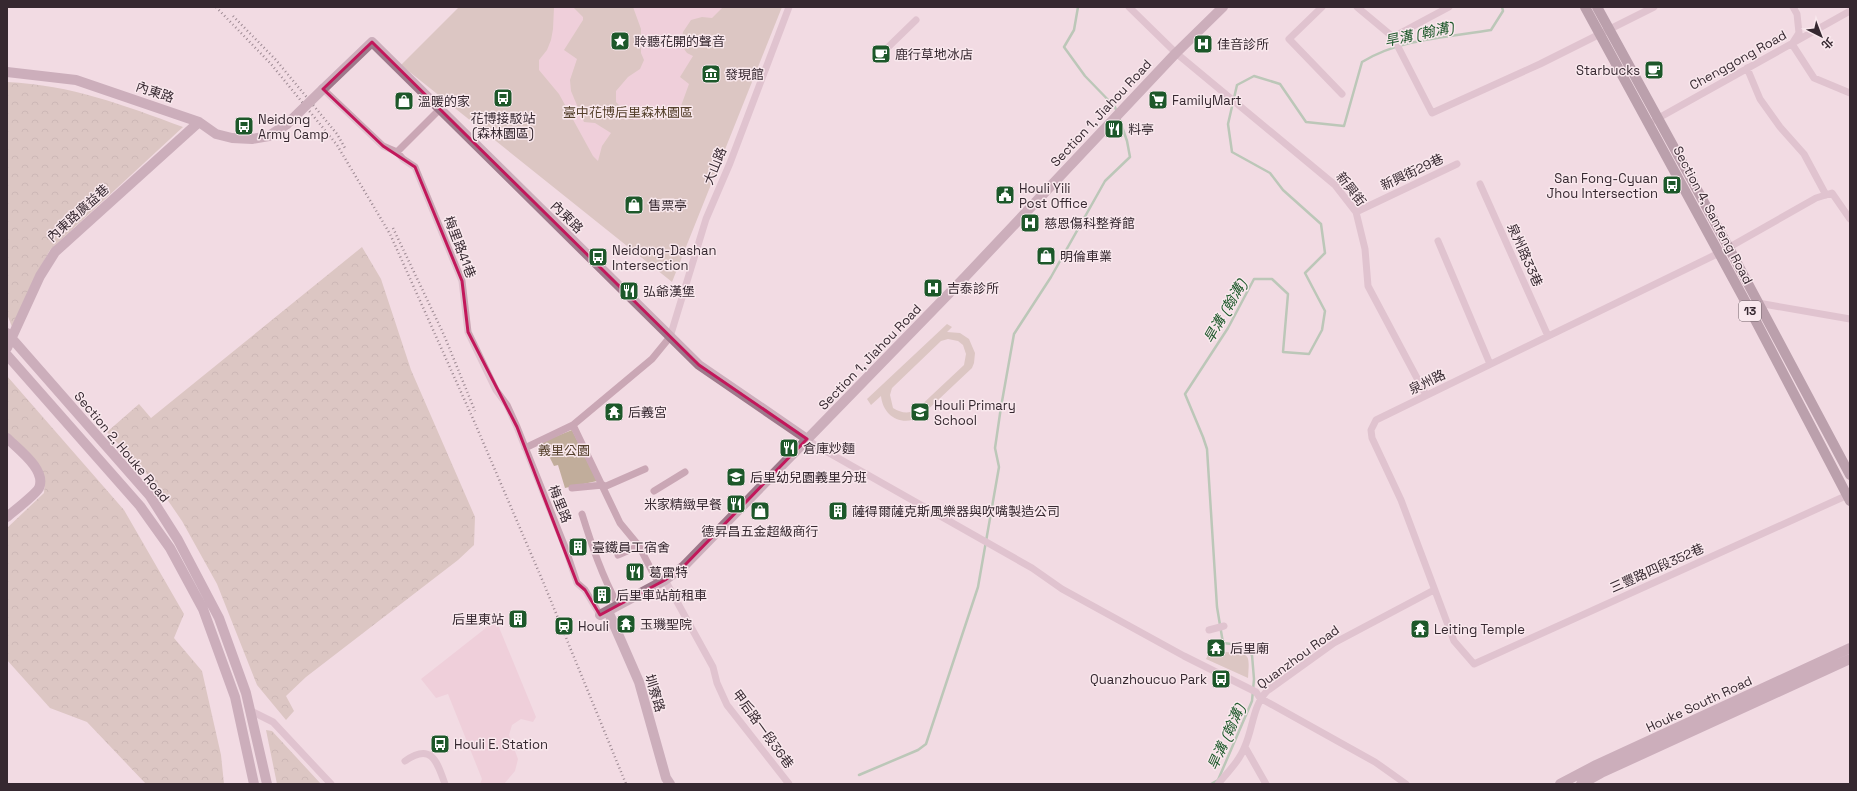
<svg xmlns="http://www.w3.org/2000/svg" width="1857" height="791" font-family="'Space Grotesk','Noto Sans TC',sans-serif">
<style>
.forest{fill:url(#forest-crowns)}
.green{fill:#c1ad9b;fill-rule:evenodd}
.plaza{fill:#eac2ce}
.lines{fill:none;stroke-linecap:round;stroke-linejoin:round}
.stream{stroke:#7aaf84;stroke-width:2.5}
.street{stroke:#caa7b5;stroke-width:7}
.secondary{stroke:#9d798b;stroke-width:10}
.primary{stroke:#785969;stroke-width:10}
.rail{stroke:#362830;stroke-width:2.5;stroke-dasharray:1 3;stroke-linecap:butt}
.secondary-bridge{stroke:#9d798b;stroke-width:10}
.marked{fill:none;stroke:#c2185b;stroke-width:3;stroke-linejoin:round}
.labels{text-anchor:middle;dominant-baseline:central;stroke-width:3;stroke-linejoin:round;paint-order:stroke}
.shield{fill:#f9e8ed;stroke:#706269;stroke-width:1}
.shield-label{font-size:12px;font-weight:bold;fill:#362830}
.poi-label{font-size:13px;fill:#362830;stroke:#f9e8ed;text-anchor:start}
.street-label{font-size:13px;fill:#362830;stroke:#f9e8ed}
.park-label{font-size:13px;fill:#55402c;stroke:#f9e8ed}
.water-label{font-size:14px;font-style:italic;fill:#1d582a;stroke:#f9e8ed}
</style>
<defs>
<pattern id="forest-crowns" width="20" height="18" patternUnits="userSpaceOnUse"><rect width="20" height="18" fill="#c1ad9b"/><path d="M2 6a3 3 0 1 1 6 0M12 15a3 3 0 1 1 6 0" fill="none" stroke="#9e8d7f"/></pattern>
</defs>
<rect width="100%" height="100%" fill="#f2dbe3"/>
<!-- forest -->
<path class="forest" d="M7,82C72,85 123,105 183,127L50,250L36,275L12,327L7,314Z
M362,247L381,279L411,370L475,517L474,545L458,560L306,677L286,696L294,711L286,720L257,685L217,584L182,521L158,486L107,432L139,404L151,418Z
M7,376L124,510L184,614L174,638L202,671L221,755L224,784H146L87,722L50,708L7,660V528L44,493L45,479L7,436Z
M266,730L272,731L321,784H277Z"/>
<!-- green -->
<path class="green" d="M459,7H782L672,282L401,65Z
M947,324L952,327L947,332L960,333L969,339L975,353L974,363L972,368L920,417C901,427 883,416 881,396L871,405L867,399ZM948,339L958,341L963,345L966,354L964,365L916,410C908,414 901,413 893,408L890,395L892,388L941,341Z
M572,430L597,481L565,488L558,465L554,466L542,442Z
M1212,647C1218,647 1219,651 1226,652C1249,656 1250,650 1248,678L1206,659Z"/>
<!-- plaza -->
<path class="plaza" d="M554,7H573L583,17V20L564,50L577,59L570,80L571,91L584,122L595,123L611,133L602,146L598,161L593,156L559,94L539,70V60L547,50L551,40L553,29Z
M633,7H723L712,18L702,17L691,20L683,32L681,45L687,53L693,56L680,77L689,84L681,106L673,108L661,120L654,118L634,120L616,102V91L628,77L640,69L644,60L641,53V29Z
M496,620L536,717L533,722L521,719L512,725L509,735L518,759L515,771L504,784H480L482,779L448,694L436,698L421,679Z"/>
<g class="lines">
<!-- stream -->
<path class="stream" d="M1078,7L1074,30L1064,47L1085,76L1115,107L1117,112
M859,775L918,750L926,744L978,587L999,467L995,448L1001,407L1014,334L1051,277L1105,181L1130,157L1127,141L1119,118
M1211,784L1218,780L1252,701L1254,679L1252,655L1240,645L1223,643L1217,607L1207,449L1203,437L1185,394L1228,328L1254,279H1272L1288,294L1283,352L1309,354L1322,330L1325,311L1305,273L1325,253L1321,224L1283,190L1270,173L1232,152L1228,124L1237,85L1254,76L1280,84L1306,122L1344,126L1362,62C1399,39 1448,37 1491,30L1503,11L1502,7"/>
<!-- street -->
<path class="street" d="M1129,7L1176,53L1335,185L1356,212L1365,249L1368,286L1426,395
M1322,7L1289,39L1342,94
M1357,7L1393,37L1432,113L1540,64L1654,7
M1793,7L1797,14L1799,33L1792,44L1814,78L1850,93
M1393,37L1449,7
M881,54L916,20
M1747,68L1760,99L1780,127L1804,154L1826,195
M323,89L383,146L397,152L403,159L415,167L462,281L468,332L496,390L507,405L517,427L565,547L577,583L585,590L600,615
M1655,120L1850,11
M397,152L439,110
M1480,184L1548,336
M1356,212L1457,164
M1438,241L1490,364
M1756,305L1758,303L1850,319
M807,439L815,445L1032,568L1062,589L1184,656L1256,692L1260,698L1375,762L1406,784
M525,448L573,425
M604,487L645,469
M572,488L603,485
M654,491L685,472
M1850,494L1474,664L1454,641L1401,500L1372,438L1371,430L1376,420L1719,253L1816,198L1832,193L1850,219
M582,514C592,546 602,576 618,605
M618,555L639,546
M665,580L713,667L717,683L727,705L789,784
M660,583L655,577L639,546L620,523L573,425L652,359L670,337L706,219L730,163L789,7
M1209,630L1224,626
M251,711L273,722L331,784
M1245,747L1266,784
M405,761C432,742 437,762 445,784
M1218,784C1228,772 1240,760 1245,746C1253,728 1253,705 1267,691L1334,643L1434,590"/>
<!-- secondary -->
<path class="secondary" d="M7,72L76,80L199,122L216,134L232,138L252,139L269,136L287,124
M323,89L372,42L699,365L807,439
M7,333L150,496L178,540L219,618L246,693L267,784
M7,348L40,276L55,252L199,122
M7,355L140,506L170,548L203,609L235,697L254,784
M7,438C18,449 47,470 39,488C36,494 14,511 7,517
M608,611L639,682L666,778L670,784
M600,615L665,580L684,566L965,277L1176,53L1223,7
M1560,784L1596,765L1850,648
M1581,784L1601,773L1850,659"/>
<!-- primary -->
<path class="primary" d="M1585,7L1750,310L1850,501
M1597,7L1729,248L1850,475"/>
<!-- rail -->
<path class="rail" d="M216,7L271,64L337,145L390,234L474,421L544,584L626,784
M233,16L276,60L337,134L345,148
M393,228L444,335L475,411"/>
<!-- secondary-bridge -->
<path class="secondary-bridge" d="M287,124L323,89"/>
</g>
<!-- marked area -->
<path d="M0 0H1857V791H0ZM372,42L699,365L807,439L684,566L665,580L600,615L585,590L577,583L517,427L468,332L462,281L415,167L383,146L323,89Z" fill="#f2dbe3" fill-opacity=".55" fill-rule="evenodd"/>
<path class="marked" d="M372,42L699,365L807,439L684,566L665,580L600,615L585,590L577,583L517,427L468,332L462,281L415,167L383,146L323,89Z"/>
<!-- icons -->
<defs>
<symbol id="sight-square" viewBox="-11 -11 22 22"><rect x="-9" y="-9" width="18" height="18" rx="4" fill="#1d582a" stroke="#f9e8ed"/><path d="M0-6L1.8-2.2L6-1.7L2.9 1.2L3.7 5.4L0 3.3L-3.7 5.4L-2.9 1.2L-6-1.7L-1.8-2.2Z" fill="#fff"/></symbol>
<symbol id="hospital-square" viewBox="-11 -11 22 22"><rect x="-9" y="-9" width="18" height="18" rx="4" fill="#1d582a" stroke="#f9e8ed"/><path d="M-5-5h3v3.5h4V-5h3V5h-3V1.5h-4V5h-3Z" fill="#fff"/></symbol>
<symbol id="cafe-square" viewBox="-11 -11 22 22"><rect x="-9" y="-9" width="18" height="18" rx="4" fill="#1d582a" stroke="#f9e8ed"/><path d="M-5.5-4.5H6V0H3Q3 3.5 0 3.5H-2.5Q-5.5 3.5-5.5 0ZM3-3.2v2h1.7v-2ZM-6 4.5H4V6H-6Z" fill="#fff"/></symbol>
<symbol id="museum-square" viewBox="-11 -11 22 22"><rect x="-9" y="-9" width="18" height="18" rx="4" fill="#1d582a" stroke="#f9e8ed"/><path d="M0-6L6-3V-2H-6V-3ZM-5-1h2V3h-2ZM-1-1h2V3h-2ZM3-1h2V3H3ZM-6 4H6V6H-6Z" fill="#fff"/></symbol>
<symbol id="bus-square" viewBox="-11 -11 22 22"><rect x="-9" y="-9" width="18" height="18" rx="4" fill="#1d582a" stroke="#f9e8ed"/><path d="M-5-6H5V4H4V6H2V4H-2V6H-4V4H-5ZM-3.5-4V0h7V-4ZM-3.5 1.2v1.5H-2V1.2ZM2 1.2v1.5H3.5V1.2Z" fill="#fff"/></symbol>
<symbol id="supermarket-square" viewBox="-11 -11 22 22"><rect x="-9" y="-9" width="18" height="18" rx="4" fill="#1d582a" stroke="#f9e8ed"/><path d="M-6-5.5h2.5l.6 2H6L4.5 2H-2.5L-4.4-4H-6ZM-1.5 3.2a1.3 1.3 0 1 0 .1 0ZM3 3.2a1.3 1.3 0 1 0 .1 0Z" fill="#fff"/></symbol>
<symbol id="shop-square" viewBox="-11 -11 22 22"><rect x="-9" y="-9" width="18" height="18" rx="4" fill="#1d582a" stroke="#f9e8ed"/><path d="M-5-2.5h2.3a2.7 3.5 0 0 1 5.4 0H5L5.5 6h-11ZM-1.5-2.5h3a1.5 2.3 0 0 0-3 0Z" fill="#fff"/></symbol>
<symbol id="restaurant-square" viewBox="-11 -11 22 22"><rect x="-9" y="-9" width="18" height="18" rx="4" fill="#1d582a" stroke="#f9e8ed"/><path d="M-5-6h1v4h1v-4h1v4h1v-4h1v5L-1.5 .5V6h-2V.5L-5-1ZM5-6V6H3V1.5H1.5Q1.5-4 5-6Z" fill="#fff"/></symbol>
<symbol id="civic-square" viewBox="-11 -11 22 22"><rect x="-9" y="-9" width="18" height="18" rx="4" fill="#1d582a" stroke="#f9e8ed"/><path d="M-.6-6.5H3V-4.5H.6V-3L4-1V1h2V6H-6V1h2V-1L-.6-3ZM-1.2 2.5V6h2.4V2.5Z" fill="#fff"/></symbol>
<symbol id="temple-square" viewBox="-11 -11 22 22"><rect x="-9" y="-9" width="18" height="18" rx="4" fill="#1d582a" stroke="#f9e8ed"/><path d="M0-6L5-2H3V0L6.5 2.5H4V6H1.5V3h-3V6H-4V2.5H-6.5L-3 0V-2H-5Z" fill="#fff"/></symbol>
<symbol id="school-square" viewBox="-11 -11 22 22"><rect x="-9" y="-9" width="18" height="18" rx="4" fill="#1d582a" stroke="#f9e8ed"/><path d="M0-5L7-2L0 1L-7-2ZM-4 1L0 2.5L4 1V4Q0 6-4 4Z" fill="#fff"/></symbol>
<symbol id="building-square" viewBox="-11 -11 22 22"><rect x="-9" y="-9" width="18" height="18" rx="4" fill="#1d582a" stroke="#f9e8ed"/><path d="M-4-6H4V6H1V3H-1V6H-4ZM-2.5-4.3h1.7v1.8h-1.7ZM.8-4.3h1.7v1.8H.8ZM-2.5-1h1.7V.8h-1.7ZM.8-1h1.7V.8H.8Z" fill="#fff"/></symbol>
<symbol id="station-square" viewBox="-11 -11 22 22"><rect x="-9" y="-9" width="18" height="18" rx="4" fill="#1d582a" stroke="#f9e8ed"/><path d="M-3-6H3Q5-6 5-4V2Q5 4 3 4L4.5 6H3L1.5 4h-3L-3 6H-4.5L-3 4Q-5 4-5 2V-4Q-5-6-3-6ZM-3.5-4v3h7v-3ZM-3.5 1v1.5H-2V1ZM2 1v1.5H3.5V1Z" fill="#fff"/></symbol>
</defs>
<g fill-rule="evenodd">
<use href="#sight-square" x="609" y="30" width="22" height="22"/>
<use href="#hospital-square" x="1192" y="33" width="22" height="22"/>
<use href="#cafe-square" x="870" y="43" width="22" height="22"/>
<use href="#cafe-square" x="1643" y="59" width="22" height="22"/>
<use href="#museum-square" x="700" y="63" width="22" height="22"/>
<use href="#bus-square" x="492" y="87" width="22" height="22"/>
<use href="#supermarket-square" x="1147" y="89" width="22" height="22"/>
<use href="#shop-square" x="393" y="90" width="22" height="22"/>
<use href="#bus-square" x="233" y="115" width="22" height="22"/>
<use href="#restaurant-square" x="1103" y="118" width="22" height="22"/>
<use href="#bus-square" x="1661" y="174" width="22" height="22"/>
<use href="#civic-square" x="994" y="184" width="22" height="22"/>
<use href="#shop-square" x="623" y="194" width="22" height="22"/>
<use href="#hospital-square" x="1019" y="212" width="22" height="22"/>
<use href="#shop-square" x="1035" y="245" width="22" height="22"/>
<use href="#bus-square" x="587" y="246" width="22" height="22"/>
<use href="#hospital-square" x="922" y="277" width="22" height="22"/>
<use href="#restaurant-square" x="618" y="280" width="22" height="22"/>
<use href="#temple-square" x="603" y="401" width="22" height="22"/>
<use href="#school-square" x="909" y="401" width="22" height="22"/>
<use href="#restaurant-square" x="778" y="437" width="22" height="22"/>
<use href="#school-square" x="725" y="466" width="22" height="22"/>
<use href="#restaurant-square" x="725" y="493" width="22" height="22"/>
<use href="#shop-square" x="749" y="500" width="22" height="22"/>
<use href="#building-square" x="827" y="500" width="22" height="22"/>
<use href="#building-square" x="567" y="536" width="22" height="22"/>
<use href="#restaurant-square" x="624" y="561" width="22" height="22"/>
<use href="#building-square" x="591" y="584" width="22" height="22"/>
<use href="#building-square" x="507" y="608" width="22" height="22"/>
<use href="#temple-square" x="615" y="613" width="22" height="22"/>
<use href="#station-square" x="553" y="615" width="22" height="22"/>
<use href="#temple-square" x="1409" y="618" width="22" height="22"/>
<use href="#temple-square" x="1205" y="637" width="22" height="22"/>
<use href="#bus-square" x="1210" y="668" width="22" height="22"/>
<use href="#bus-square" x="429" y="733" width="22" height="22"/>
</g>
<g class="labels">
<!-- shield labels -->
<rect class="shield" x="1739" y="301" width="22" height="20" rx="3"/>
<g class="shield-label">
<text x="1750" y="311">13</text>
</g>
<!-- poi labels -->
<g class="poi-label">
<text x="634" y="41">聆聽花開的聲音</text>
<text x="1217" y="44">佳音診所</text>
<text x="895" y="54">鹿行草地冰店</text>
<text x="1640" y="70" text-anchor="end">Starbucks</text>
<text x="725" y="74">發現館</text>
<text x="1172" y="100">FamilyMart</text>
<text x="418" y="101">溫暖的家</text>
<text x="503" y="118" text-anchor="middle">花博接駁站<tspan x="503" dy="15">(森林園區)</tspan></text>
<text x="258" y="119">Neidong<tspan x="258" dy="15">Army Camp</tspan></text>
<text x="1128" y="129">料亭</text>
<text x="1658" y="178" text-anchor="end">San Fong-Cyuan<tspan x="1658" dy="15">Jhou Intersection</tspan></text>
<text x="1019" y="188">Houli Yili<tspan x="1019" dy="15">Post Office</tspan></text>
<text x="648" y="205">售票亭</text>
<text x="1044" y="223">慈恩傷科整脊館</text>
<text x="612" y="250">Neidong-Dashan<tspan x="612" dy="15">Intersection</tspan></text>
<text x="1060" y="256">明倫車業</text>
<text x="947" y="288">吉泰診所</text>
<text x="643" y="291">弘爺漢堡</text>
<text x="934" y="405">Houli Primary<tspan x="934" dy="15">School</tspan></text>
<text x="628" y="412">后義宮</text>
<text x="803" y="448">倉庫炒麵</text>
<text x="750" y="477">后里幼兒園義里分班</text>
<text x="722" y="504" text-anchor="end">米家精緻早餐</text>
<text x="852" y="511">薩得爾薩克斯風樂器與吹嘴製造公司</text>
<text x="760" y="531" text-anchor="middle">德昇昌五金超級商行</text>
<text x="592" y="547">臺鐵員工宿舍</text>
<text x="649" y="572">葛雷特</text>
<text x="616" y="595">后里車站前租車</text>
<text x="504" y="619" text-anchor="end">后里東站</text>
<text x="640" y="624">玉璣聖院</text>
<text x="578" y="626">Houli</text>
<text x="1434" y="629">Leiting Temple</text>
<text x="1230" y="648">后里廟</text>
<text x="1207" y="679" text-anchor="end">Quanzhoucuo Park</text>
<text x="454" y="744">Houli E. Station</text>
</g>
<!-- street labels -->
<g class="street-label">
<text transform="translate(1738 60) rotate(-29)">Chenggong Road</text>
<text transform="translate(155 92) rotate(19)">內東路</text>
<text transform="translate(1101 113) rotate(-47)">Section 1, Jiahou Road</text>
<text transform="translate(715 166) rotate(-68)">大山路</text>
<text transform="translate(1412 172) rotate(-25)">新興街29巷</text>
<text transform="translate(1351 189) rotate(52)">新興街</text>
<text transform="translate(78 213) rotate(-42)">內東路廣益巷</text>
<text transform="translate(1713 215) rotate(62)">Section 4, Sanfeng Road</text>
<text transform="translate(567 217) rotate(45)">內東路</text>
<text transform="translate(460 247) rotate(69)">梅里路41巷</text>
<text transform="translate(1525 255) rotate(66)">泉州路33巷</text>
<text transform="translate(870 357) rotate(-46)">Section 1, Jiahou Road</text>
<text transform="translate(1427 382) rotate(-26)">泉州路</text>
<text transform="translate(122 447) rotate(50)">Section 2, Houke Road</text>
<text transform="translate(560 504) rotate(68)">梅里路</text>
<text transform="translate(1657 568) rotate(-24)">三豐路四段352巷</text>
<text transform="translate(1298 657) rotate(-36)">Quanzhou Road</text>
<text transform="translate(655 693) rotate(73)">圳寮路</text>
<text transform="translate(1699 704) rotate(-25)">Houke South Road</text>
<text transform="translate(763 729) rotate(54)">甲后路一段36巷</text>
</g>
<!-- park labels -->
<g class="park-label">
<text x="628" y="112">臺中花博后里森林園區</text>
<text x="564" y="450">義里公園</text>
</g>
<!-- water labels -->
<g class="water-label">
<text transform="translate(1419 34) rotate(-12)">旱溝 (翰溝)</text>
<text transform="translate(1225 311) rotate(-60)">旱溝 (翰溝)</text>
<text transform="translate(1226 737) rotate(-66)">旱溝 (翰溝)</text>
</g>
</g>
<!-- border -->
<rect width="1857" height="791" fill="none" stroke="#362830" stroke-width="16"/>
<!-- north arrow -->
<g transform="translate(1821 36) rotate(138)" stroke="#f9e8ed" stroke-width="3" paint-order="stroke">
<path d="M0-3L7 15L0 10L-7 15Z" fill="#362830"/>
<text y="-6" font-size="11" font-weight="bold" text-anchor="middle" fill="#362830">北</text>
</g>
</svg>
